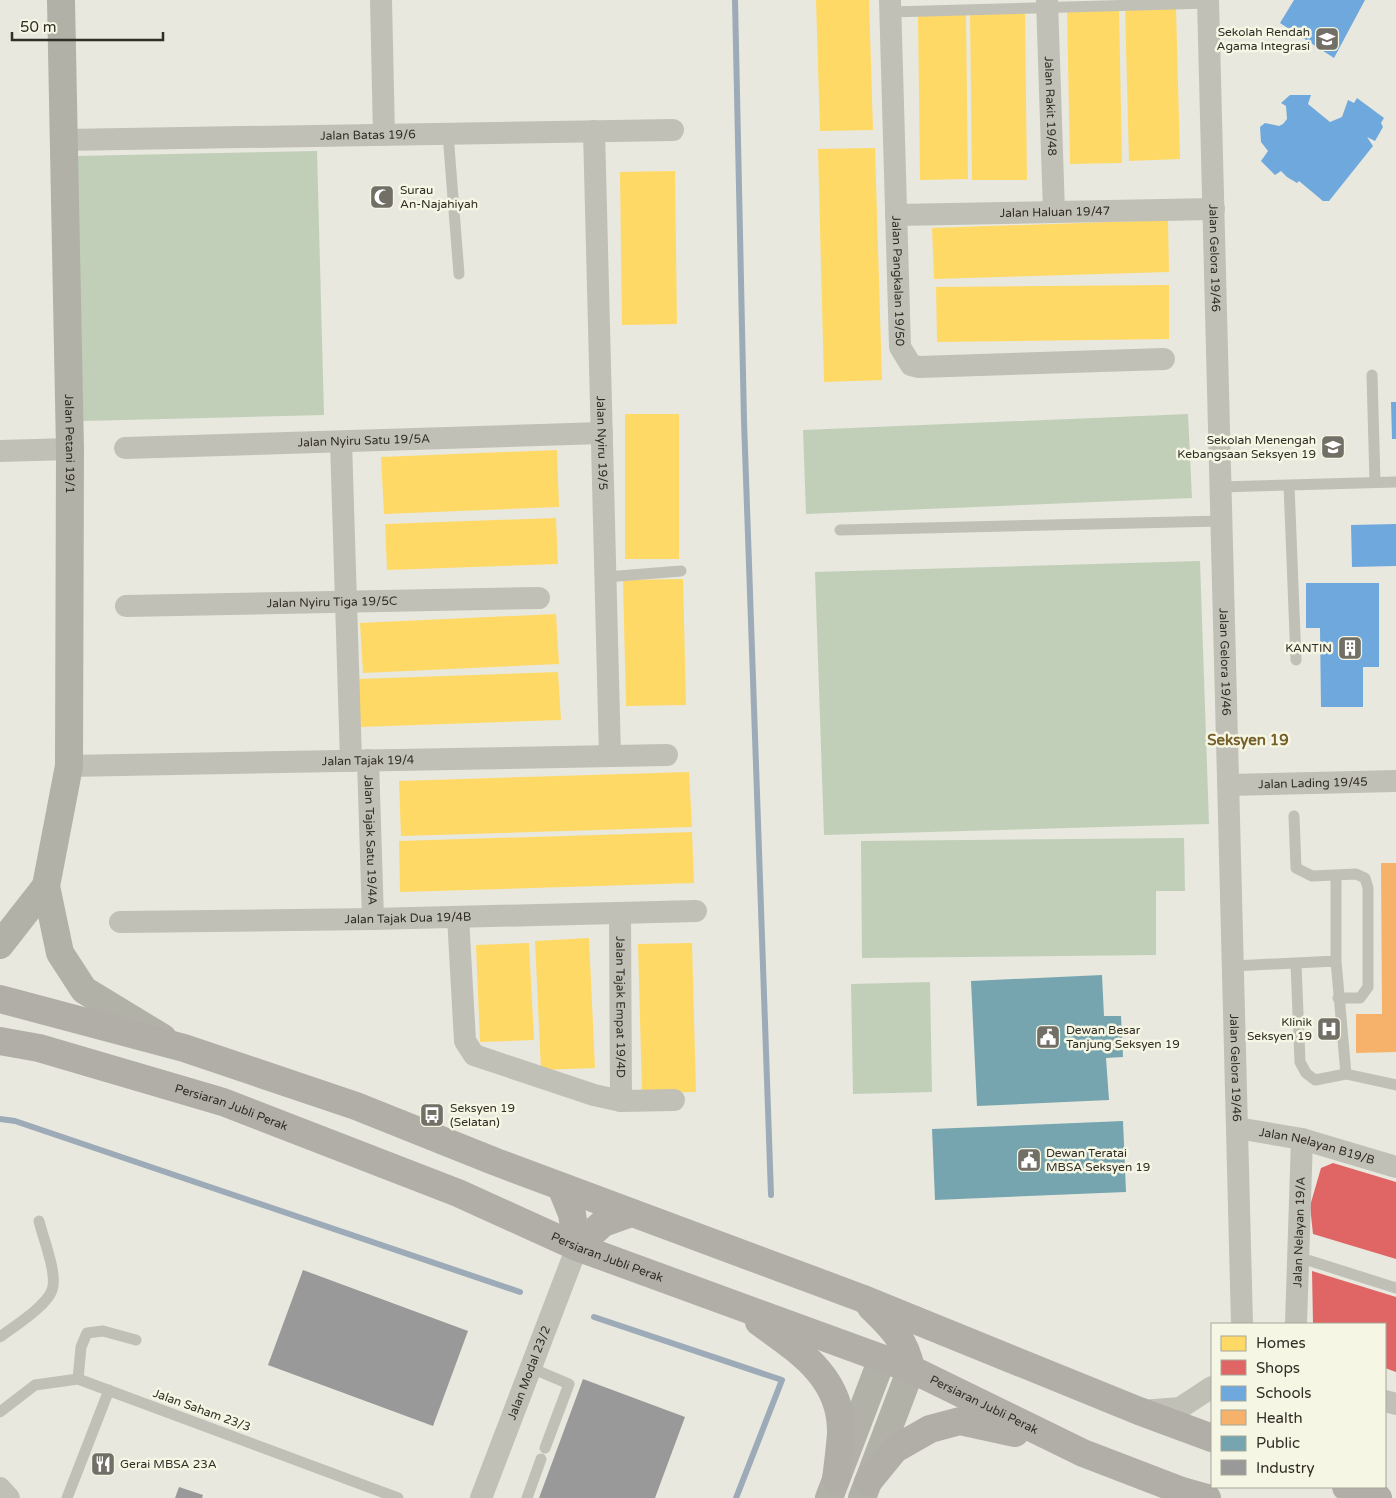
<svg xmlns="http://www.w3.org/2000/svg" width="1396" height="1498" font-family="'Varela Round',sans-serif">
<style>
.green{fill:#c1cfb9}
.homes{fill:#ffd966}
.shops{fill:#e06666}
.schools{fill:#6fa8dc}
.health{fill:#f6b26b}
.public{fill:#76a5af}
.industry{fill:#999}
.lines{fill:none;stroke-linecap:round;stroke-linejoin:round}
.stream{stroke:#9cabb7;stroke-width:6}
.lane{stroke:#c1c0b7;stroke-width:11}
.street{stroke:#c1c0b7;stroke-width:22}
.secondary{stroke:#b2b1a8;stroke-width:28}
.primary{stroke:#b0aea6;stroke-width:28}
.labels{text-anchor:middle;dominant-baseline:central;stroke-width:5;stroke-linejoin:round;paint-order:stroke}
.poi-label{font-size:12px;fill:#312e26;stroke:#f5f6e4;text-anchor:start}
.street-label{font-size:12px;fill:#312e26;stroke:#f5f6e4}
.quarter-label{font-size:15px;font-weight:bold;fill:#755f2a;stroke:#f5f6e4}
</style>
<rect width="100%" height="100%" fill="#e8e8de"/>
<!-- green -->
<path class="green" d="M317,151L324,415L83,421L75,156Z
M1188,414L1192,498L806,514L803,430Z
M1200,561L1209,824L824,835L815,572Z
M1184,838L1185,891H1156V955L862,958L861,841Z
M930,982L932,1092L853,1094L851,984Z"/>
<!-- homes -->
<path class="homes" d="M816,0H869L873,130L820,131Z
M1176,7L1180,159L1129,161L1125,8Z
M1119,9L1122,163L1070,164L1067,10Z
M918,13H966L968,179L920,180Z
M1025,13L1027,180H972L970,14Z
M875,148L882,380L824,382L818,149Z
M675,171L677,324L622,325L620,172Z
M1168,220L1169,272L934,279L932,228Z
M1169,285V339L937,342L936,287Z
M625,414H679V559H625Z
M557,450L559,507L384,514L381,457Z
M556,518L558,564L387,570L385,524Z
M683,579L686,705L626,706L623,580Z
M556,614L559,664L363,673L360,623Z
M558,672L561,720L360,727L358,679Z
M689,772L692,827L401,836L399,781Z
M692,832L694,883L400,892L399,841Z
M589,938L595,1068L541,1070L535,941Z
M529,943L534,1040L480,1042L476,945Z
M692,943L696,1092L642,1093L638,944Z"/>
<!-- shops -->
<path class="shops" d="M1333,1163L1396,1182V1259L1313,1234L1310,1206L1321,1168Z
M1312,1271L1396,1297V1372L1385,1368V1324H1313Z"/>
<!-- schools -->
<path class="schools" d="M1294,0H1365L1334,58L1280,23Z
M1290,95H1311L1308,104L1330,122L1342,117L1348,100L1354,103L1357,98L1384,118L1381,123L1383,127L1375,141L1367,137L1373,146L1329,201H1323L1299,181L1297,183L1287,177L1281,171L1275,175L1261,161L1268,151L1261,142L1260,127L1265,123L1279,126L1283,124L1287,119L1286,106L1281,103Z
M1391,402H1396V439H1392Z
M1396,524V566L1352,567L1351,525Z
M1306,583H1379V667H1363V707H1321L1320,628H1306Z"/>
<!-- health -->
<path class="health" d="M1381,863H1396V1052L1356,1053V1014H1382Z"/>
<!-- public -->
<path class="public" d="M1102,975L1104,1016H1121L1123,1057L1106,1058L1109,1100L977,1106L971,981Z
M1123,1121L1126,1192L935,1200L932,1129Z"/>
<!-- industry -->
<path class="industry" d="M303,1270L468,1331L433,1426L268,1365Z
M583,1379L685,1417L655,1498H539Z
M179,1487L203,1495L202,1498H175Z"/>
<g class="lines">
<!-- stream -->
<path class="stream" d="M735,0L744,421L771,1195
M0,1119L15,1121L520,1292
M594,1317L782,1380L736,1498"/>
<!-- lane -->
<path class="lane" d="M890,12L1208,3
M448,134L459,274
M1372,375L1375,482
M1289,485L1296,660
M1221,487L1396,482
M840,530L1222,521
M606,577L681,571
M1294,816L1296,868L1312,876L1356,874L1365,878L1368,888V987L1360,998H1338
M1336,961L1346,1074
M1296,964L1300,1062L1306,1073L1315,1080L1346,1074L1396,1085
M1233,966L1336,961V875
M1298,1257L1396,1288
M0,1337C13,1327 47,1306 52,1290C58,1275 43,1238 39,1221
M531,1368L569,1384L545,1448
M78,1379L81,1347L87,1333L103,1331L136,1340
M0,1412L35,1385L78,1379L398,1498
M67,1498L109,1390
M527,1498L541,1459"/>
<!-- street -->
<g class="street">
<path d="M381,0L384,135"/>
<path id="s1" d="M890,0L900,347L911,365L919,367L1164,359"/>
<path id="s2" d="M1047,0L1054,212"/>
<path id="s3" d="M1208,0L1242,1324"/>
<path id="s4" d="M594,131L610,756"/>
<path id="s5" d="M64,140L673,130"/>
<path id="s6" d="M896,215L1214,209"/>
<path d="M341,442L351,761"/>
<path id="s7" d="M125,448L602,433"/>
<path d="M0,451L70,449"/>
<path id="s8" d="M126,606L539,598"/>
<path id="s9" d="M368,760L373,919"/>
<path id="s10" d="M69,766L667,755"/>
<path id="s11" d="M1229,785L1396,781"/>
<path id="s12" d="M620,913L621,1101"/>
<path d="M458,917L465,1041L474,1055L594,1095L621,1101L674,1100"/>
<path id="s13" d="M120,922L373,919L696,911"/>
<path id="s14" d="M1237,1128L1302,1139L1396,1167"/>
<path id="s15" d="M1296,1324L1302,1139"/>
<path d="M1385,1401L1396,1404"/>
<path d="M1142,1411L1180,1408L1212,1387"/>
<path d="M0,1488L9,1498"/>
<path id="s16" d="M481,1498L577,1247"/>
</g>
<!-- secondary -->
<g class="secondary">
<path id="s17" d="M61,0L70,449L69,766L46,886L60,953L84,990L163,1038"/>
<path d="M0,945L46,886"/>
<path d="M829,1498L882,1359"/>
<path d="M862,1498L911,1369"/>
</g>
<!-- primary -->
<g class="primary">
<path d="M0,999L184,1048L356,1106L496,1162L861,1298L1139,1411L1212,1438"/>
<path id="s18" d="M0,1041L39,1048L223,1102L458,1193L577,1247L911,1369L1083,1453L1182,1491L1207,1498"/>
<path d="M561,1187L572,1214L577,1247"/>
<path d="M577,1247L603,1223L631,1213"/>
<path d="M871,1307C891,1326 906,1341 911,1369"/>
<path d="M759,1322C799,1351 842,1377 841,1433C840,1448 838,1464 836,1479"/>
<path d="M868,1482L895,1449L930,1429L960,1421L1015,1433"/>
<path d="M1346,1487L1378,1498"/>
</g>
</g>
<!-- icons -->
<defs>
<symbol id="school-square" viewBox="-11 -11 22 22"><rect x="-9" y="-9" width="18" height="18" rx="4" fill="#716f66" stroke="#f5f6e4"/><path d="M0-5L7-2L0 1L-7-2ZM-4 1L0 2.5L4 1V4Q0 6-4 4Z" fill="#fff"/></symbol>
<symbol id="mosque-square" viewBox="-11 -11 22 22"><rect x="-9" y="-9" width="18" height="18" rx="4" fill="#716f66" stroke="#f5f6e4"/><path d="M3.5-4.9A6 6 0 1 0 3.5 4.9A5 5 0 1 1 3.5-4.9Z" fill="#fff"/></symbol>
<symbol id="building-square" viewBox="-11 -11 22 22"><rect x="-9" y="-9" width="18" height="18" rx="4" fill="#716f66" stroke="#f5f6e4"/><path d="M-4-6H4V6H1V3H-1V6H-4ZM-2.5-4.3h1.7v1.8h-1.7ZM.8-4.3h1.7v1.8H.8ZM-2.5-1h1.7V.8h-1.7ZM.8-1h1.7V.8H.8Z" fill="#fff"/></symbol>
<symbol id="hospital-square" viewBox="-11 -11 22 22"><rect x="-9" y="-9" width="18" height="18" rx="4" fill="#716f66" stroke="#f5f6e4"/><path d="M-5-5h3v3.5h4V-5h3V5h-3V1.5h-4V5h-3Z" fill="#fff"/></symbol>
<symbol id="civic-square" viewBox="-11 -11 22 22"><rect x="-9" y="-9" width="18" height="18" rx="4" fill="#716f66" stroke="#f5f6e4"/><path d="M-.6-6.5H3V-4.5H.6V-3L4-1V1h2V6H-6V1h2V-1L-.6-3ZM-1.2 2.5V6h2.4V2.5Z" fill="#fff"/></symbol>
<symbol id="bus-square" viewBox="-11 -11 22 22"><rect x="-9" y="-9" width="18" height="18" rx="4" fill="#716f66" stroke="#f5f6e4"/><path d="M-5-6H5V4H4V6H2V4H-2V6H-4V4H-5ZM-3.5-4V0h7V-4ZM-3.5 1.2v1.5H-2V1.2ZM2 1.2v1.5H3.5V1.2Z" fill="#fff"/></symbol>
<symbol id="restaurant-square" viewBox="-11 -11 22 22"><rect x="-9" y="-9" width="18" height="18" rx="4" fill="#716f66" stroke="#f5f6e4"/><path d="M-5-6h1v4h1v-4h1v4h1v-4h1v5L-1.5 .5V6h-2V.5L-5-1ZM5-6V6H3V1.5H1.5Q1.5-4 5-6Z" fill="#fff"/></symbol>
</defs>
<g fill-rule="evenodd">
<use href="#school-square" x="1313" y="25" width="28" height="28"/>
<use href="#mosque-square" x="368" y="183" width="28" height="28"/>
<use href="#school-square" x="1319" y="433" width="28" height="28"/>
<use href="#building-square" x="1336" y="634" width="28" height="28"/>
<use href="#hospital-square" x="1315" y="1015" width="28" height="28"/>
<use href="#civic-square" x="1034" y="1023" width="28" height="28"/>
<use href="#bus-square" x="418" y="1101" width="28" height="28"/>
<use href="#civic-square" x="1015" y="1146" width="28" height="28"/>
<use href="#restaurant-square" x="89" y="1450" width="28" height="28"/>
</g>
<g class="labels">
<!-- poi labels -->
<g class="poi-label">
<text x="1310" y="32" text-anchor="end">Sekolah Rendah<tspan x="1310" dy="14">Agama Integrasi</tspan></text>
<text x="400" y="190">Surau<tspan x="400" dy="14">An-Najahiyah</tspan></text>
<text x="1316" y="440" text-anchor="end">Sekolah Menengah<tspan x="1316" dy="14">Kebangsaan Seksyen 19</tspan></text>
<text x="1332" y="648" text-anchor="end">KANTIN</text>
<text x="1312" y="1022" text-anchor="end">Klinik<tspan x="1312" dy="14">Seksyen 19</tspan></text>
<text x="1066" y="1030">Dewan Besar<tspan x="1066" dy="14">Tanjung Seksyen 19</tspan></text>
<text x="450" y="1108">Seksyen 19<tspan x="450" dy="14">(Selatan)</tspan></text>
<text x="1046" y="1153">Dewan Teratai<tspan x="1046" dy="14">MBSA Seksyen 19</tspan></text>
<text x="120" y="1464">Gerai MBSA 23A</text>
</g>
<!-- street labels -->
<g class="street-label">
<text stroke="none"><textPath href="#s2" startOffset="106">Jalan Rakit 19/48</textPath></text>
<text stroke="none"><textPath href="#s5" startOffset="304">Jalan Batas 19/6</textPath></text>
<text stroke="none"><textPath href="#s6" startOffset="159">Jalan Haluan 19/47</textPath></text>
<text stroke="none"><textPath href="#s3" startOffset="258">Jalan Gelora 19/46</textPath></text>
<text stroke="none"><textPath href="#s1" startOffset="281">Jalan Pangkalan 19/50</textPath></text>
<text stroke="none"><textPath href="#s7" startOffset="239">Jalan Nyiru Satu 19/5A</textPath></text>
<text stroke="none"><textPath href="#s4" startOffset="312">Jalan Nyiru 19/5</textPath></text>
<text stroke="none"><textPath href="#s17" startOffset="444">Jalan Petani 19/1</textPath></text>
<text stroke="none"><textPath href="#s8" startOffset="206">Jalan Nyiru Tiga 19/5C</textPath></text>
<text stroke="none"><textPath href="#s3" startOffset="662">Jalan Gelora 19/46</textPath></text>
<text stroke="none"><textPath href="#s10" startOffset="299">Jalan Tajak 19/4</textPath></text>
<text stroke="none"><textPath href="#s11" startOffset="84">Jalan Lading 19/45</textPath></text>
<text stroke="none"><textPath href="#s9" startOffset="80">Jalan Tajak Satu 19/4A</textPath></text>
<text stroke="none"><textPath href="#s13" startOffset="288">Jalan Tajak Dua 19/4B</textPath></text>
<text stroke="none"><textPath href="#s12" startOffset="94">Jalan Tajak Empat 19/4D</textPath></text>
<text stroke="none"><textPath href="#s3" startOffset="1068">Jalan Gelora 19/46</textPath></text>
<text stroke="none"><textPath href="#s18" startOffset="241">Persiaran Jubli Perak</textPath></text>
<text stroke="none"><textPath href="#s14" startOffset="82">Jalan Nelayan B19/B</textPath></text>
<text stroke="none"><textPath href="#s15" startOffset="92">Jalan Nelayan 19/A</textPath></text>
<text stroke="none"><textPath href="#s18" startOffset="646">Persiaran Jubli Perak</textPath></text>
<text stroke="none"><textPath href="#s16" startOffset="134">Jalan Modal 23/2</textPath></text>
<text stroke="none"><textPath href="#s18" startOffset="1051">Persiaran Jubli Perak</textPath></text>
<text transform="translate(202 1410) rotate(20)">Jalan Saham 23/3</text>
</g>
<!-- quarter labels -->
<g class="quarter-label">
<text x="1248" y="740">Seksyen 19</text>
</g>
</g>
<!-- legend -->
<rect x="1211" y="1323" width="175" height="165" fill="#f5f6e4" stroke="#a7a698"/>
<rect x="1221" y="1336" width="25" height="15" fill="#ffd966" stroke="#a7a698"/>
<text x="1256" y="1348" font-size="15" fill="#312e26">Homes</text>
<rect x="1221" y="1360" width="25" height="15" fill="#e06666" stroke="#a7a698"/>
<text x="1256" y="1373" font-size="15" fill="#312e26">Shops</text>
<rect x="1221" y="1386" width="25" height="15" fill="#6fa8dc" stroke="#a7a698"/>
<text x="1256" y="1398" font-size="15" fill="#312e26">Schools</text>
<rect x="1221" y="1410" width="25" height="15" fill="#f6b26b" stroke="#a7a698"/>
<text x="1256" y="1423" font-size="15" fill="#312e26">Health</text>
<rect x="1221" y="1436" width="25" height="15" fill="#76a5af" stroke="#a7a698"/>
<text x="1256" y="1448" font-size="15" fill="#312e26">Public</text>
<rect x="1221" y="1460" width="25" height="15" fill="#999999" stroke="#a7a698"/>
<text x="1256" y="1473" font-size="15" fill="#312e26">Industry</text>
<!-- scale -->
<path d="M12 32v8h151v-8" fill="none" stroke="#312e26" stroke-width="2.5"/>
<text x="20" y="32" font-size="15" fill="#312e26" stroke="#f5f6e4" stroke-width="4" paint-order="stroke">50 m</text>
</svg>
